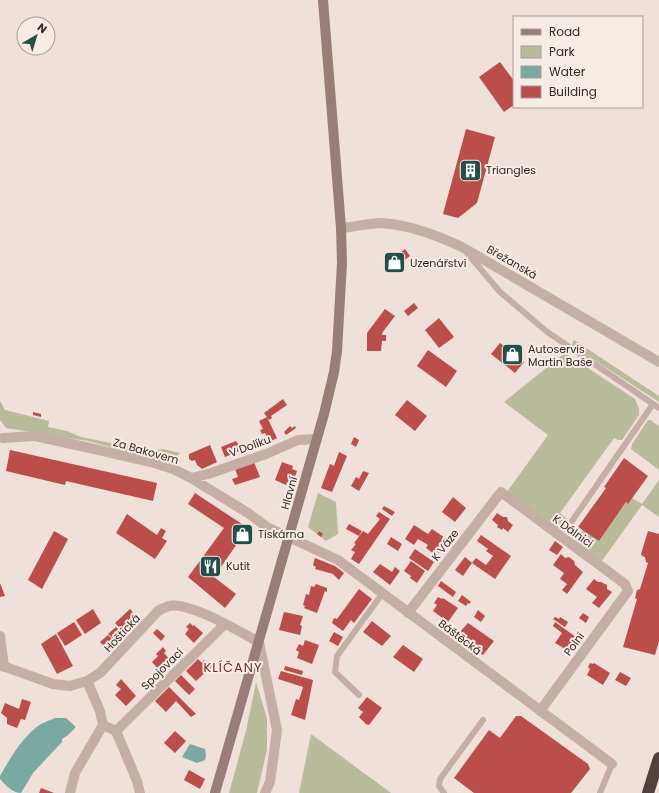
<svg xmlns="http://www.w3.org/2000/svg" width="659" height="793" font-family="Poppins,sans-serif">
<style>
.green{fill:#b8bc9a}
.water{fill:#7aa9a1}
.building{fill:#bb4e4a}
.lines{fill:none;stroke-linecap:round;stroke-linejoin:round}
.service{stroke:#c5aea6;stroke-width:6}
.minor{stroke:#c5aea6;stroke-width:10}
.tertiary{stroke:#c5aea6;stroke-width:10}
.secondary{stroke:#997d78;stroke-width:10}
.motorway{stroke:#52403e;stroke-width:12}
.labels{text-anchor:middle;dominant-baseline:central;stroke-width:4;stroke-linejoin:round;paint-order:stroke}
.poi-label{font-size:11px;fill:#322826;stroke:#f7ebe5;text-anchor:start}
.street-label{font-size:11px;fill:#322826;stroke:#f7ebe5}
.quarter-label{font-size:13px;letter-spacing:1px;fill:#7a2926;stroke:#f7ebe5}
</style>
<rect width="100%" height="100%" fill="#efe0d9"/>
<!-- green -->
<path class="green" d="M574,340L659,396V402L573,346L572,344Z
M565,353L635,399L639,409V415L622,440H618L614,438L560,513L567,519L559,530L507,492L548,435L504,402Z
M0,401L5,410L49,421L48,427L67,431L81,437L152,451L163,449L180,453L169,463L88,441L6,428L0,420Z
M648,420H650L659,426V470L631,449L632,444Z
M659,480V517L642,505L602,561L575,541L583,530L599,541L626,502L628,504L632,498L642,504Z
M318,493L336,502L338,534L326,541L308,527Z
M256,682L267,718V750L257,793H229L246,731Z
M311,734L391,793H299Z"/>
<!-- water -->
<path class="water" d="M55,718H66L76,727L68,735L62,739V742L33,773L21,793C13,793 5,785 0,779V776C9,760 19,743 33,730C39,724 48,721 55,718Z
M190,744L205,749L206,756L205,760L197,763L182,757Z"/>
<!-- building -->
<path class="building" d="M500,62L514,81V105L504,112L479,77Z
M466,129L495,137L477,203L458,218L443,214Z
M405,249L410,256L391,270L386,264Z
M414,303L418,308L408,316L404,311Z
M385,309L395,316L382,333V335H386V341H382L381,351H367V333Z
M439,318L454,337L439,348L425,330Z
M500,343L524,362L515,373L491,354Z
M428,350L457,371L446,387L417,366Z
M283,399L287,405L271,416L272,418L269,420L267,417L277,438L269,442L265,433L262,434L260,430L263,429L259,421L267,417L264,413Z
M407,400L427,416L415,431L395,415Z
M33,412L41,414V417L33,415Z
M290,426L292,428L295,426L296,428L286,435L284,432Z
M354,437L359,440L356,447L351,444Z
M236,441L242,450L225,457L221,447Z
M210,445L217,462L202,469L197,465L195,460L192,461L189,459V454Z
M10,450L157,483L153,501L66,481L65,485L6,471Z
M339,452L347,456L332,492L321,488L330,464L334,466Z
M624,458L648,476L628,504L626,502L599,541L578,527L606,488L604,487Z
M254,462L260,477L235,485L232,479L238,477L235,469Z
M282,462L293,466L292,469L297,471L292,484L287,482L286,485L275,480Z
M363,471L369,473L359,491L351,486L356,477L359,479Z
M195,493L248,528L214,577L236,594L225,608L188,577L224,528L188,504Z
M453,497L466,508L455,522L442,512Z
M384,506L395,512L392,516L382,509Z
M379,512L390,519L359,564L351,559L355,552L351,550L356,544L354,543L363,531L368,534L380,519L376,516Z
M497,513L503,517H507L508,521L513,525L508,532L503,528L502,530L497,527L498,525L492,520Z
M127,514L157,535L161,528L166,531L162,538L167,541L155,559L116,533Z
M349,524L362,531L359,536L346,529Z
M414,525L428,534L432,529L448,540L439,553L435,550L433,553L426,548L428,545L418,539L414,545L405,539Z
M54,531L68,539L42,589L28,580Z
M319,531L323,534L321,537L317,534Z
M648,531L659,534V641L655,655L623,647L637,599L635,598L637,590L640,589L648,563L646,562L645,557L642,556L641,554Z
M481,535L511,556L495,579L472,563L476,558L486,565L493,556L486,551L488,549L477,541Z
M391,537L402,544L398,551L387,544Z
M555,541L563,547L557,555L549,550Z
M415,549L434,562L428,571L409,558Z
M561,554L565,558L569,557L574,561L575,565L583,572L567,594L562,590L567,584L560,579L564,573L553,565Z
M465,557L472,563L463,576L455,570Z
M315,558L335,566L344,573L339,580L333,574L315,569L316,567L313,565Z
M411,561L425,571L417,583L410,578L411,576L404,571Z
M380,564L392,572L395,567L400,571L390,585L373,572Z
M594,579L598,582H601L607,585V589L612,592L599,608L592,603L597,597L586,589Z
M441,581L456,592L453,597L438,586Z
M0,583L5,596L0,597Z
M316,584L327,588V592L325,591L317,613L304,608L305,606L303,605L306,594L309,595L311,586L314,587Z
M359,589L372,599L354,623L351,620L343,631L332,623L334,618L337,619Z
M462,595L471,602L469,604L468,603L466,606L458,601Z
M438,597L442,599L443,598L458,608L448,622L433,611L437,605L434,603Z
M93,609L101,623L85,634L76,620Z
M130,609L141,621L127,635L115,623Z
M478,610L485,616L481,622L474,617Z
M284,612L303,616L300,625L302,626L300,635L279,630Z
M583,613L589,617L586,623L579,618Z
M555,617L559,619L560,617L568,622L565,627L553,619Z
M372,621L391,636L382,646L363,632Z
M74,622L82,635L65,646L57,633Z
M555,622L576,637L567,650L555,643L562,633L553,626Z
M190,623L193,626L194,625L203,633L194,643L185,634L189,629L186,627Z
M468,623L494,641L483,655L458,634Z
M116,627L124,635L117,642L108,634Z
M157,629L165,636L161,641L153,633Z
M334,632L343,637L338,646L329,641Z
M56,634L73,666L57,674L41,644Z
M108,635L116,643L108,651L100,642Z
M305,640L319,645L312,664L297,658L299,652L296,650L299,644L303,646Z
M403,645L423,659L414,672L393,657Z
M163,647L166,651L164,653L172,662L161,672L152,662L158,656L156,654Z
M198,659L202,663L204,660L211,667L196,681L186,671Z
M590,663L593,664L594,663L610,673L603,685L587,675L590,669L588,667Z
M285,666L303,671L302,675L284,670Z
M281,671L313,680L305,720L291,715L296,699L299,700L303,687L278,679Z
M620,672L631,678L626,686L615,680Z
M181,675L195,689L189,695L175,681Z
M121,679L136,696L126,706L115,695L121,689L116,685Z
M169,687L196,714L191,717L176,701L166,712L155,701Z
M367,697L382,708L369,725L366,724L359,717L363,712L358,708Z
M22,699L31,702L25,720L21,719L17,728L7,724V718L1,713L5,703L19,709Z
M516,716H521L588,764L590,769L571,793H474L454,778L489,730L500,738Z
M175,731L186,741L175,753L164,743Z
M189,770L205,779L200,789L184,780Z
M41,788L54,793H39Z"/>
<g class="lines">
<!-- service -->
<path class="service" d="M467,253L500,292L546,331L659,408
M572,521L653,404
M359,695L335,672L337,656L382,594
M444,793L439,786L440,779L483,720
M600,793L612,764"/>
<!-- minor -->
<path class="minor" d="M3,438L35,436L90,448L154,463L173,469L191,478L248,513L267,527L338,560L612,764
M191,478L208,474L266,454L298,440L317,439
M408,613L501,492L625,584L628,591L540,711
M0,636L4,667
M259,642L277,730L270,782L265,793
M87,681L100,711L103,725L116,731L137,781L140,793
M116,731L225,624
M70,793L75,773L103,725"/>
<!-- tertiary -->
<path class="tertiary" d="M341,228C354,227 369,223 381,223C410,225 436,235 462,247L659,362
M0,665L53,684L70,686L87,681L100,673L158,611C161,609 166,607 169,606C189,601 240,632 259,642"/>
<!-- secondary -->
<path class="secondary" d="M215,793L324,414L334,372L337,351L342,263L341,228L323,0"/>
<!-- motorway -->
<path class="motorway" d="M648,793L659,758"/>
</g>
<!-- icons -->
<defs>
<symbol id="building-square" viewBox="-11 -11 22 22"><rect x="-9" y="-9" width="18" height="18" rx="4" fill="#205049" stroke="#f7ebe5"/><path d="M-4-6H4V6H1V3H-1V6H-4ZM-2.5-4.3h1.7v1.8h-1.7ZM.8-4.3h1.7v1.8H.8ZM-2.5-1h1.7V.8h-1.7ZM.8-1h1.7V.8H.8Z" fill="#fff"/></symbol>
<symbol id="shop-square" viewBox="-11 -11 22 22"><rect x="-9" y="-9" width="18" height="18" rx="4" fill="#205049" stroke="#f7ebe5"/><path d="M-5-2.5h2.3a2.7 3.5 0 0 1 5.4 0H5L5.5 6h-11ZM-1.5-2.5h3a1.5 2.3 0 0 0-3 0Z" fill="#fff"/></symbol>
<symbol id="restaurant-square" viewBox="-11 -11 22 22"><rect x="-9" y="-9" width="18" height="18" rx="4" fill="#205049" stroke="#f7ebe5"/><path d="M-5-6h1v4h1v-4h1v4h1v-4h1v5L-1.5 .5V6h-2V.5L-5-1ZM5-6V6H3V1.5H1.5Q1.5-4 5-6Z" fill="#fff"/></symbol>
</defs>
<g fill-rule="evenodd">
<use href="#building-square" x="458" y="158" width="25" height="25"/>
<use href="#shop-square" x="382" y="250" width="25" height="25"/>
<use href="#shop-square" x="500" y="342" width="25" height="25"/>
<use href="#shop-square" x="230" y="522" width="25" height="25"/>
<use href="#restaurant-square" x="198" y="554" width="25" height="25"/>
</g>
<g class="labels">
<!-- poi labels -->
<g class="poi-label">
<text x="486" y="170">Triangles</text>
<text x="410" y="263">Uzenářství</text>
<text x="528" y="349">Autoservis<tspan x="528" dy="13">Martin Baše</tspan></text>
<text x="258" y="534">Tiskárna</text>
<text x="226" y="566">Kutit</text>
</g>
<!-- street labels -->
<g class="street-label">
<text transform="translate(512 262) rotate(30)">Břežanská</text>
<text transform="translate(250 446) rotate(-20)">V Dolíku</text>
<text transform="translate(146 451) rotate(16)">Za Bakovem</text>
<text transform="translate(289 493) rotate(-74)">Hlavní</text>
<text transform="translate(573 531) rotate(36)">K Dálnici</text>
<text transform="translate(445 545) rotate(-52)">K Váze</text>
<text transform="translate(122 633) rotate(-47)">Hoštická</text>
<text transform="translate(460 637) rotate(37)">Báštěcká</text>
<text transform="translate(574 644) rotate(-53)">Polní</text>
<text transform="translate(162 669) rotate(-45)">Spojovací</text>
</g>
<!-- quarter labels -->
<g class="quarter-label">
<text x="233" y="667">KLÍČANY</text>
</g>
</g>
<!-- legend -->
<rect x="513" y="16" width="130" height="92" fill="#f7ebe5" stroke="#a89d99"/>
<rect x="521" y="29" width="20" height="6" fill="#997d78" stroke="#a89d99"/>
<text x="549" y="36" font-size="12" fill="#322826">Road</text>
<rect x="521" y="46" width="20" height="12" fill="#b8bc9a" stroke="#a89d99"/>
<text x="549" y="56" font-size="12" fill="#322826">Park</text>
<rect x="521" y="66" width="20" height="12" fill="#7aa9a1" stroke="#a89d99"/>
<text x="549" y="76" font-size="12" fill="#322826">Water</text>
<rect x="521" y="86" width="20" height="12" fill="#bb4e4a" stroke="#a89d99"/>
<text x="549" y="96" font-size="12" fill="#322826">Building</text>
<!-- north arrow -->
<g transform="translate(36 36) rotate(38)"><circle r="19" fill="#f7ebe5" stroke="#a89d99"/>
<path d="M0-3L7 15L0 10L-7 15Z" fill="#205049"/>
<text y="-6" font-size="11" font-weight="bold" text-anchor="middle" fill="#322826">N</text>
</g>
</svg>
